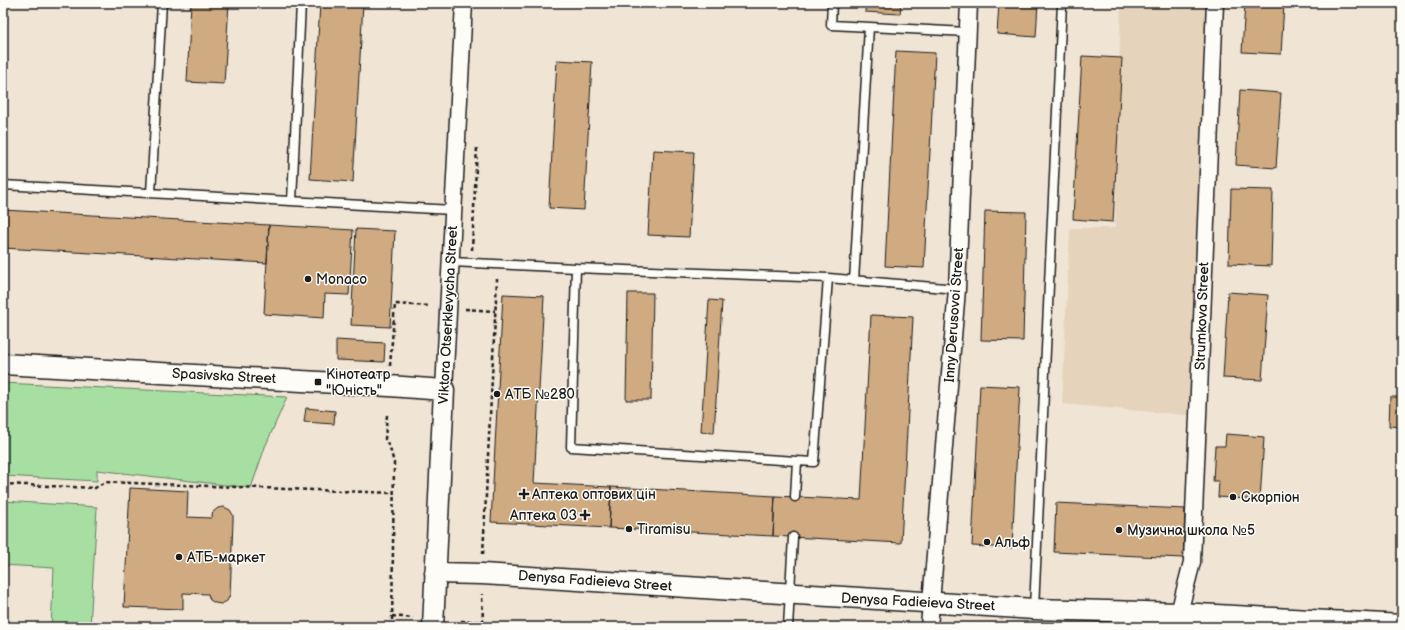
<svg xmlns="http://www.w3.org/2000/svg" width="1405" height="630" font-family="'Balsamiq Sans',sans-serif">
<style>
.built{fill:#e6d3bb}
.green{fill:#a7dfa3;stroke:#627e60}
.building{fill:#d0ab82;stroke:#1c1c1c}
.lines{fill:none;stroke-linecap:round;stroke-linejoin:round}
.service-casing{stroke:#1c1c1c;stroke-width:11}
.minor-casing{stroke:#1c1c1c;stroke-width:19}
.tertiary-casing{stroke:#1c1c1c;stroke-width:23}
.path{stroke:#1c1c1c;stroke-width:2.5;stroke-dasharray:4 3;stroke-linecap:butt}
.service{stroke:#fdfcf7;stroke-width:8}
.minor{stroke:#fdfcf7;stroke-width:16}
.tertiary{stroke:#fdfcf7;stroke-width:20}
.poi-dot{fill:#1c1c1c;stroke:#fdfcf7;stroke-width:1.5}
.labels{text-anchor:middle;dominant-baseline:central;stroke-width:3;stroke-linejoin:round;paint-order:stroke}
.poi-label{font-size:14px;fill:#1c1c1c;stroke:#fdfcf7;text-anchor:start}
.street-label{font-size:14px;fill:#1c1c1c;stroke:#fdfcf7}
</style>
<rect width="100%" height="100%" fill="#f0e4d4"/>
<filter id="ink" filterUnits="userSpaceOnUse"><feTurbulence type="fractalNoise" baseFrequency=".025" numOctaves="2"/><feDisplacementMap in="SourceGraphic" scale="8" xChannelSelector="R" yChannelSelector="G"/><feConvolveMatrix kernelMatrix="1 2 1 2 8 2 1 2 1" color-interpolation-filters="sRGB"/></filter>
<g filter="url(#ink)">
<!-- built -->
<path class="built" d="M1121,3H1215L1197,416L1062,404L1070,228H1115Z"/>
<!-- green -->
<path class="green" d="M3,383L287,397L265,447L251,488L97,470V481L3,476Z
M3,501L97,507L90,627H51L54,568L3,565Z"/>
<!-- building -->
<path class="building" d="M191,3H229L224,84L187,82Z
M320,3H363L353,182L310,179Z
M866,3H901L900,14L865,12Z
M999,3H1038L1036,37L997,34Z
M1245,3H1284L1281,54L1242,52Z
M896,51L935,53L924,268L885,266Z
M1082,56L1122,58L1113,222L1073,219Z
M557,60L592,62L584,210L549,208Z
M1240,90L1281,93L1276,168L1236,165Z
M653,150L694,152L689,237L648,235Z
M1231,189L1273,190L1271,266L1229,264Z
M3,210L269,225L267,263L3,248Z
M985,211L1026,212L1023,341L981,340Z
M269,225L353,230L349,295L325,294L324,318L264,314Z
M356,229L395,231L390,327L351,325Z
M1228,292L1268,295L1262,380L1223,378Z
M628,293H653L651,400H626Z
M503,294L544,296L534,483L611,487L609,528L491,522Z
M709,300L722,301L714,433L701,432Z
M871,315L913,317L901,543L773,536L775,496L861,500Z
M336,340L385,343L384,362L336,360Z
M980,385L1020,387L1012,548L972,546Z
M1390,397H1402V427L1389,426Z
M306,408L335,411L334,424L304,422Z
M1226,434L1264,437L1260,500L1218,497L1219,481H1213L1215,446H1225Z
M611,487L775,496L773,536L609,528Z
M130,488L188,491L187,517L211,518L213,512L218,508L224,507L230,510L233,515V521L230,595L227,601L221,604L215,603L210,600L208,594L183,593V609L124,607Z
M1056,503L1185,509L1183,558L1054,552Z"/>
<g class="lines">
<defs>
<path id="service" d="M832,3L831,25L967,32
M3,185L453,210
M151,193L162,3
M292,201L301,3
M451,262L576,268L571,447L797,461
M576,268L828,278
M854,281L869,27
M795,497L797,461L814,462L828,278L957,289
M1034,609L1062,3
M788,627L793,537"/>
<path id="minor" d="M444,390L464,3
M929,627L957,289L969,3
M1178,627L1179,613L1192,562L1215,3"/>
<path id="tertiary" d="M3,364L389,386L444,390L433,627
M435,573L482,574L1034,609L1179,613L1402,625"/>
</defs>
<!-- service casing -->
<use href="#service" class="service-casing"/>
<!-- minor casing -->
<use href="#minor" class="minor-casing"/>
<!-- tertiary casing -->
<use href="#tertiary" class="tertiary-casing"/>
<!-- path -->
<path class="path" d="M472,250L477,147
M465,309L495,311
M390,366L395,304L430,306
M387,415L385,439L390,448L394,463L392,627
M3,484L95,488L105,482L393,493
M483,554L497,279
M392,616L413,618
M461,621L483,622L482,594"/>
<!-- service -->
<use href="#service" class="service"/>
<!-- minor -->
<use href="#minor" class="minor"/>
<!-- tertiary -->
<use href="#tertiary" class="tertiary"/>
</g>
</g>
<!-- markers -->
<g class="poi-dot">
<circle cx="308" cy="279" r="4"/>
<rect x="314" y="378" width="8" height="8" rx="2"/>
<circle cx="497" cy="394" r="4"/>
<path d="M522 488h4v4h4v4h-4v4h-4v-4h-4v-4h4z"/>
<circle cx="1233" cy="497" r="4"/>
<path d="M583 509h4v4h4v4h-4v4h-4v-4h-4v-4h4z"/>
<circle cx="629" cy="529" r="4"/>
<circle cx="1119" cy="530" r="4"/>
<circle cx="987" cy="542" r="4"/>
<circle cx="179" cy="557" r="4"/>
</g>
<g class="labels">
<!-- poi labels -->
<g class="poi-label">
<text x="316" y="279">Monaco</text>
<text x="326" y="374">Кінотеатр<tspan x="326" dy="16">"Юність"</tspan></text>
<text x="505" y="394">АТБ №280</text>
<text x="532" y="494">Аптека оптових цін</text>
<text x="1241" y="497">Скорпіон</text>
<text x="577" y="515" text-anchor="end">Аптека 03</text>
<text x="637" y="529">Tiramisu</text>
<text x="1127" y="530">Музична школа №5</text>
<text x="995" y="542">Альф</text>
<text x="187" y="557">АТБ-маркет</text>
</g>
<!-- street labels -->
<g class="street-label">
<text transform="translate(448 315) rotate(-87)">Viktora Otserklevycha Street</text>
<text transform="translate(954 315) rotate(-86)">Inny Derusovoi Street</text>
<text transform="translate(1202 316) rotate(-88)">Strumkova Street</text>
<text transform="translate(224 376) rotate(3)">Spasivska Street</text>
<text transform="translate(595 581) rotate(4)">Denysa Fadieieva Street</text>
<text transform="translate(918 602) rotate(3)">Denysa Fadieieva Street</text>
</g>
</g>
<!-- margin -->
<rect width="1405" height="630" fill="none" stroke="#fdfcf7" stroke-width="16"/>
<rect x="8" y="8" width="1389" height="614" fill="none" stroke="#1c1c1c" stroke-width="1.5" filter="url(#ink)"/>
</svg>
